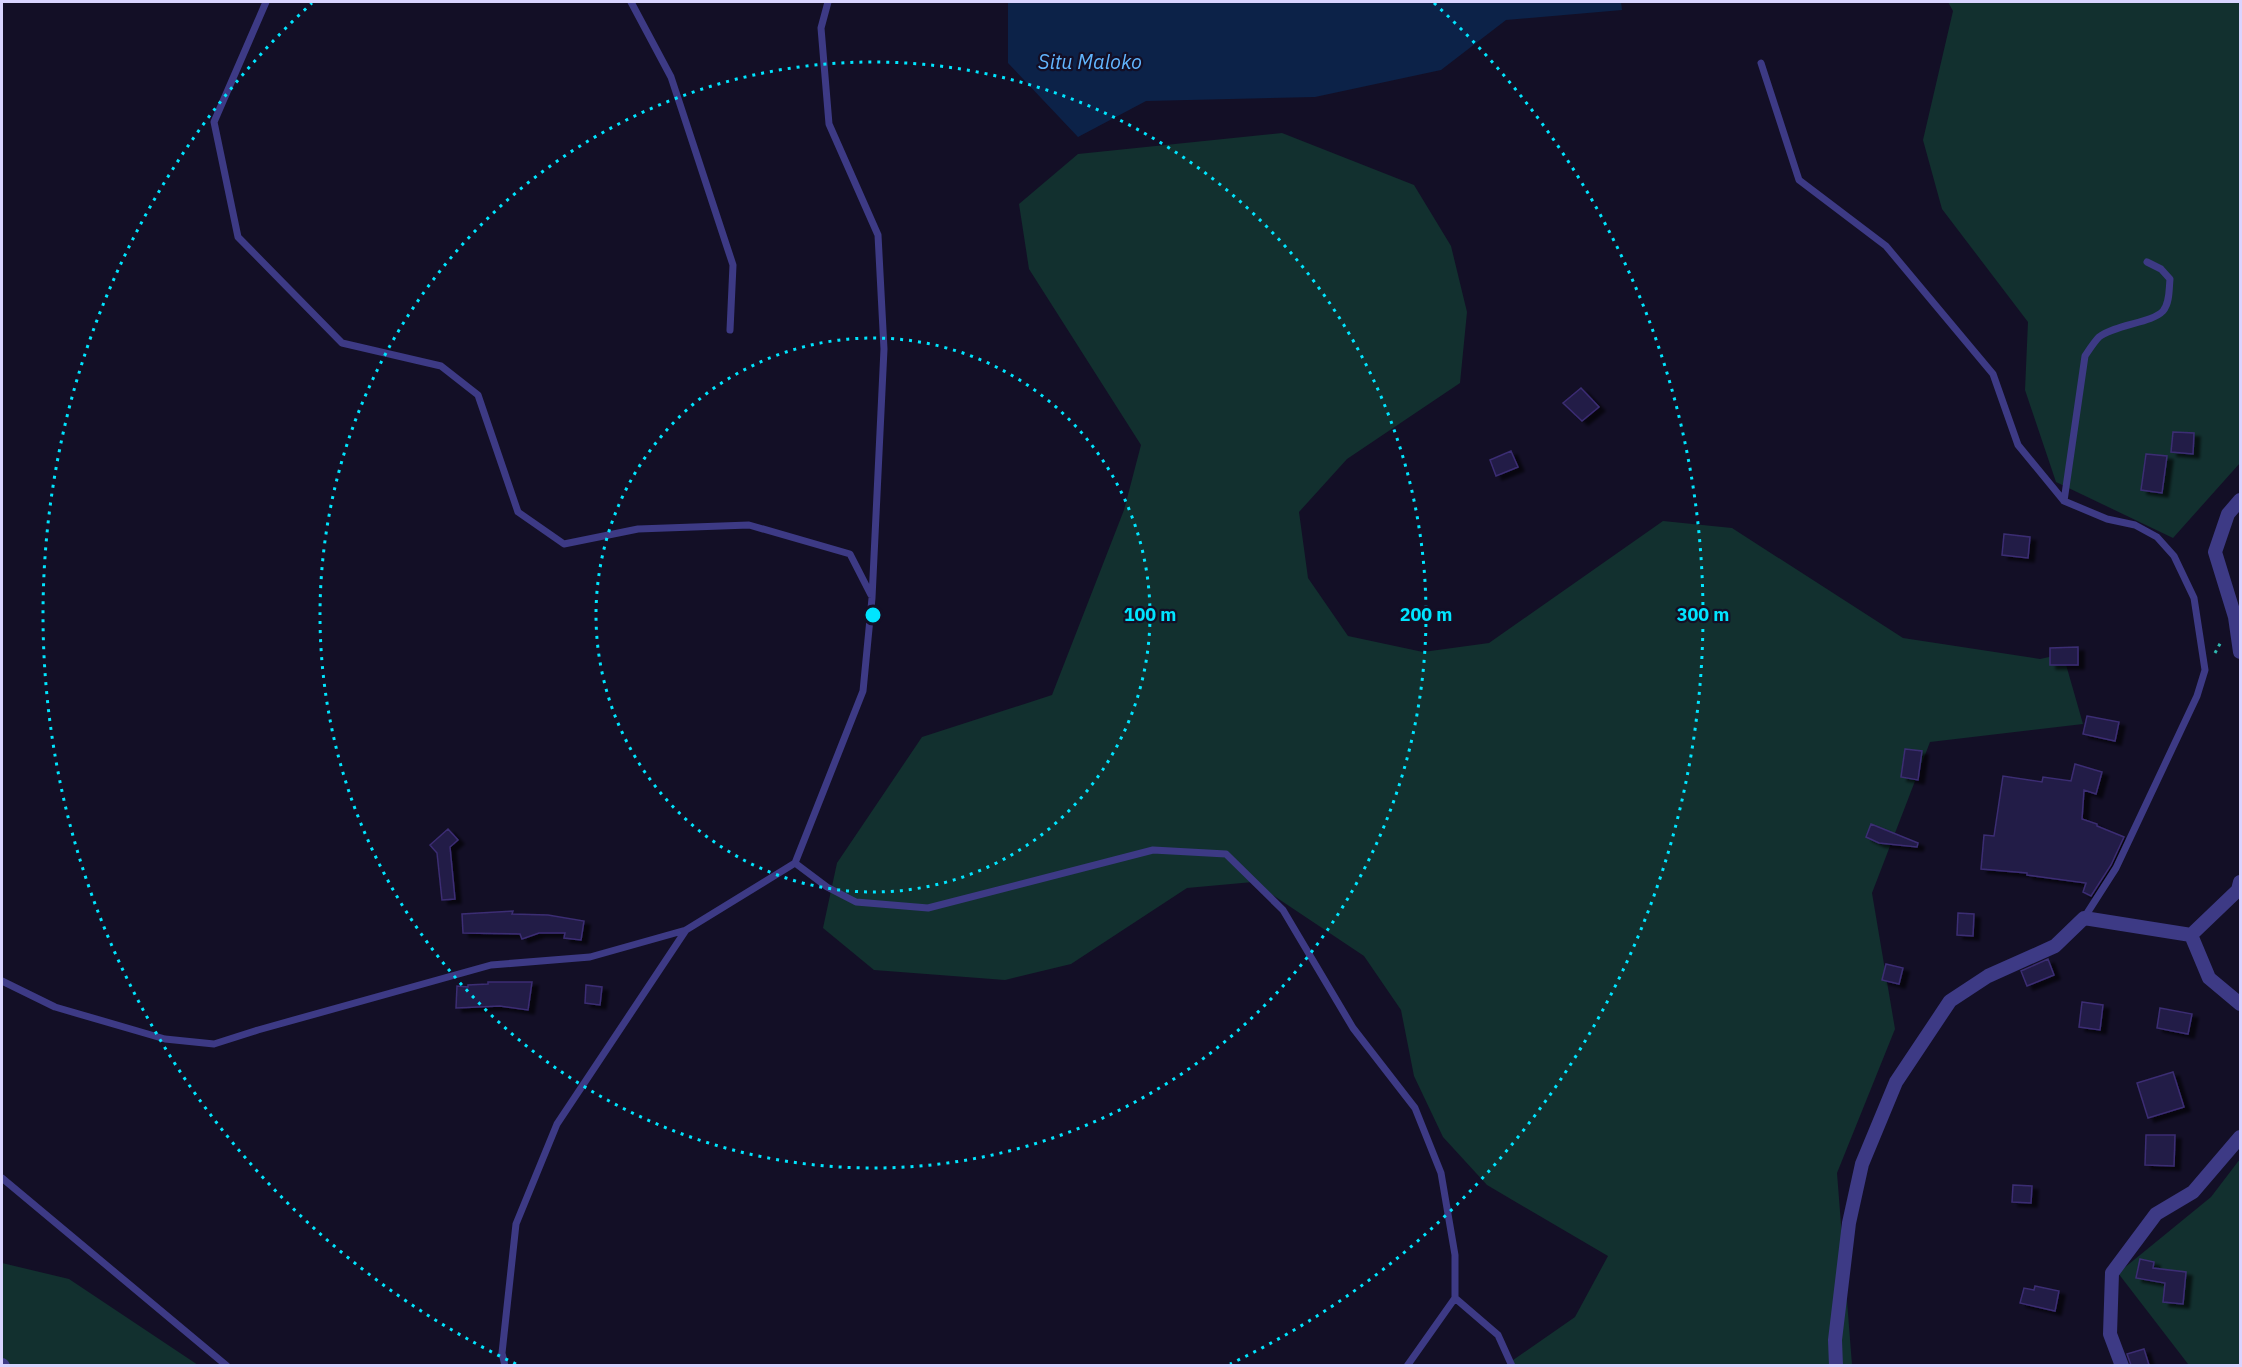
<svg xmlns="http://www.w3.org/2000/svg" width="2242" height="1367" font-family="'IBM Plex Sans',sans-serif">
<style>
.green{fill:#12302f}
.water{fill:#0c2248}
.building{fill:#241b47;stroke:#3b2d73;stroke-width:1.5;filter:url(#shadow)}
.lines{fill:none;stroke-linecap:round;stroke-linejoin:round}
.path{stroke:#2fb8b0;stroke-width:3;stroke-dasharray:3 4.5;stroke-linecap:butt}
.lane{stroke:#3d3a85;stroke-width:7}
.street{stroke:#3d3a85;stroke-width:14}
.ring{fill:none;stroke:#00e5ff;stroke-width:3;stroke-dasharray:3 6}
.labels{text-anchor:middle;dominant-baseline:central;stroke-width:4.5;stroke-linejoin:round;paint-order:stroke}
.water-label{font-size:20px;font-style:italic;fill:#62b6ff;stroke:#130f26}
.centre{fill:#00e5ff;stroke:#130f26;stroke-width:3}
.ring-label{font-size:18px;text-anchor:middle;font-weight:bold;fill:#00e5ff;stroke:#130f26;stroke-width:4.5;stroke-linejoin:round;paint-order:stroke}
</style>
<defs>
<filter id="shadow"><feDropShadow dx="6" dy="4" stdDeviation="1.5" flood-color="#0009"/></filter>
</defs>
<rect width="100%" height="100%" fill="#130f26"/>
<!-- green -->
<path class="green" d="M1948,2H2240V463L2173,538L2056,482L2025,390L2028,322L1942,209L1923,140L1953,11Z
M1282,133L1414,185L1451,246L1467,312L1460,383L1347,459L1299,512L1308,578L1348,636L1423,652L1489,643L1663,521L1732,528L1903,638L2040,659L2063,654L2083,724L1930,742L1872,893L1895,1029L1837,1173L1852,1365H1506L1575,1317L1608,1256L1487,1185L1443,1137L1414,1076L1401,1010L1364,956L1253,882L1187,888L1071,964L1005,980L874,970L823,928L837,863L922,737L1052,695L1124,510L1141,445L1029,269L1019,204L1078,154Z
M2240,1159V1365L2188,1364L2118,1273L2211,1197Z
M2,1263L69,1279L198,1365L2,1366Z"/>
<!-- water -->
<path class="water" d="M1008,2H1621L1622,10L1506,20L1441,70L1315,97L1146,101L1078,137L1008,63Z"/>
<!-- building -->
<path class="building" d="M1581,388L1599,407L1582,421L1563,403Z
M2173,432L2194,433L2193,454L2171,452Z
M1511,451L1518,467L1496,476L1490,460Z
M2146,454L2167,456L2162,493L2141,490Z
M2004,534L2030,537L2028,558L2002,555Z
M2078,647V665H2050V648Z
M2087,716L2119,722L2115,741L2083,734Z
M1905,749L1922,751L1918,780L1901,777Z
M2075,764L2102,772L2096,794L2084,790L2082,819L2097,824V826L2124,837L2111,865L2091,896L2083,892L2086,883L2027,875V873L1981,869L1984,835L1994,836L2003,776L2042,782L2043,777L2071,781Z
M1871,824L1918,843L1917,847L1879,843L1866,837Z
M448,829L458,840L450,847L455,899L442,900L437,853L430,845Z
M513,911L512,914L548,915L584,921L581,940L564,938L565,933H539L522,939L520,934L463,933L462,914Z
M1958,913L1974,914L1973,936L1957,935Z
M2048,959L2054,975L2027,986L2021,971Z
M1886,964L1903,968L1899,984L1882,980Z
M488,982H532L528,1010L500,1006L456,1008L457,986L468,987V985L488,984Z
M586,985L602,987L600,1005L585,1003Z
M2082,1002L2103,1005L2100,1030L2079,1027Z
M2160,1008L2192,1014L2188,1034L2157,1028Z
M2173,1072L2184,1107L2148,1118L2137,1083Z
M2146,1135H2175L2174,1166L2145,1165Z
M2013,1185L2032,1186L2031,1203L2012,1202Z
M2140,1259L2154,1262L2153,1268L2186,1272L2183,1304L2163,1302L2165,1283L2136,1278Z
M2035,1286L2059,1291L2055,1311L2020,1303L2024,1288L2034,1290Z
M2144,1349L2149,1365H2131L2127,1354Z"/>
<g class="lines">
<!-- path -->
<path class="path" d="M2215,653L2222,640"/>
<!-- lane -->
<path class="lane" d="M266,2L214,122L238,237L342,343L441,366L478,395L518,512L564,544L638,529L749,525L850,554L871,595
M631,2L671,77L733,265L730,330
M1761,63L1799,180L1886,246L1993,374L2018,445L2064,501L2107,519L2135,525L2157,537L2174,556L2194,598L2205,670L2197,696L2116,868L2084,918
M2064,501L2085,356C2089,350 2094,342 2099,337C2116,324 2152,323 2163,311C2170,303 2169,288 2170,279L2161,269L2147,262
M795,863L827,887L856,902L928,908L1153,850L1226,854L1283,910L1353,1028L1415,1108L1441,1173L1455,1255V1298L1407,1366
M2,981L55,1007L165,1039L214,1044L258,1030L491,965L590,957L686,930L795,863L863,691L872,598L884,349L878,235L829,124L821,28L828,2
M2,1178L227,1366
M1455,1298L1498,1335L1512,1366
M505,1366L502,1353L516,1224L557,1124L686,930"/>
<!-- street -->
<path class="street" d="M2240,500L2228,514L2215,552L2235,617L2240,652
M2191,935L2209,978L2240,1004
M2191,935L2238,890L2240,882
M2,1365L3,1366
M1836,1366L1835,1340L1849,1223L1862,1164L1896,1082L1950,1001L1988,976L2055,946L2084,918L2191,935
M2122,1366L2110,1334L2112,1273L2156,1214L2193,1192L2240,1137"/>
</g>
<!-- distance rings -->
<g class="ring">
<circle cx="873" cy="615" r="277"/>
<circle cx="873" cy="615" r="553"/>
<path d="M516 1364A830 830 0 0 1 312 3M1434 3A830 830 0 0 1 1230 1364"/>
</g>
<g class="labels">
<!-- water labels -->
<g class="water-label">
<text x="1090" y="61">Situ Maloko</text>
</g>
</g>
<circle cx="873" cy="615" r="9" class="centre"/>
<g class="ring-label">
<text x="1150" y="621">100 m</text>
<text x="1426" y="621">200 m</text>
<text x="1703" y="621">300 m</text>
</g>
<!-- border -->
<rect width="2242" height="1367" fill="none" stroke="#d9d4ff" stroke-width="6"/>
</svg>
